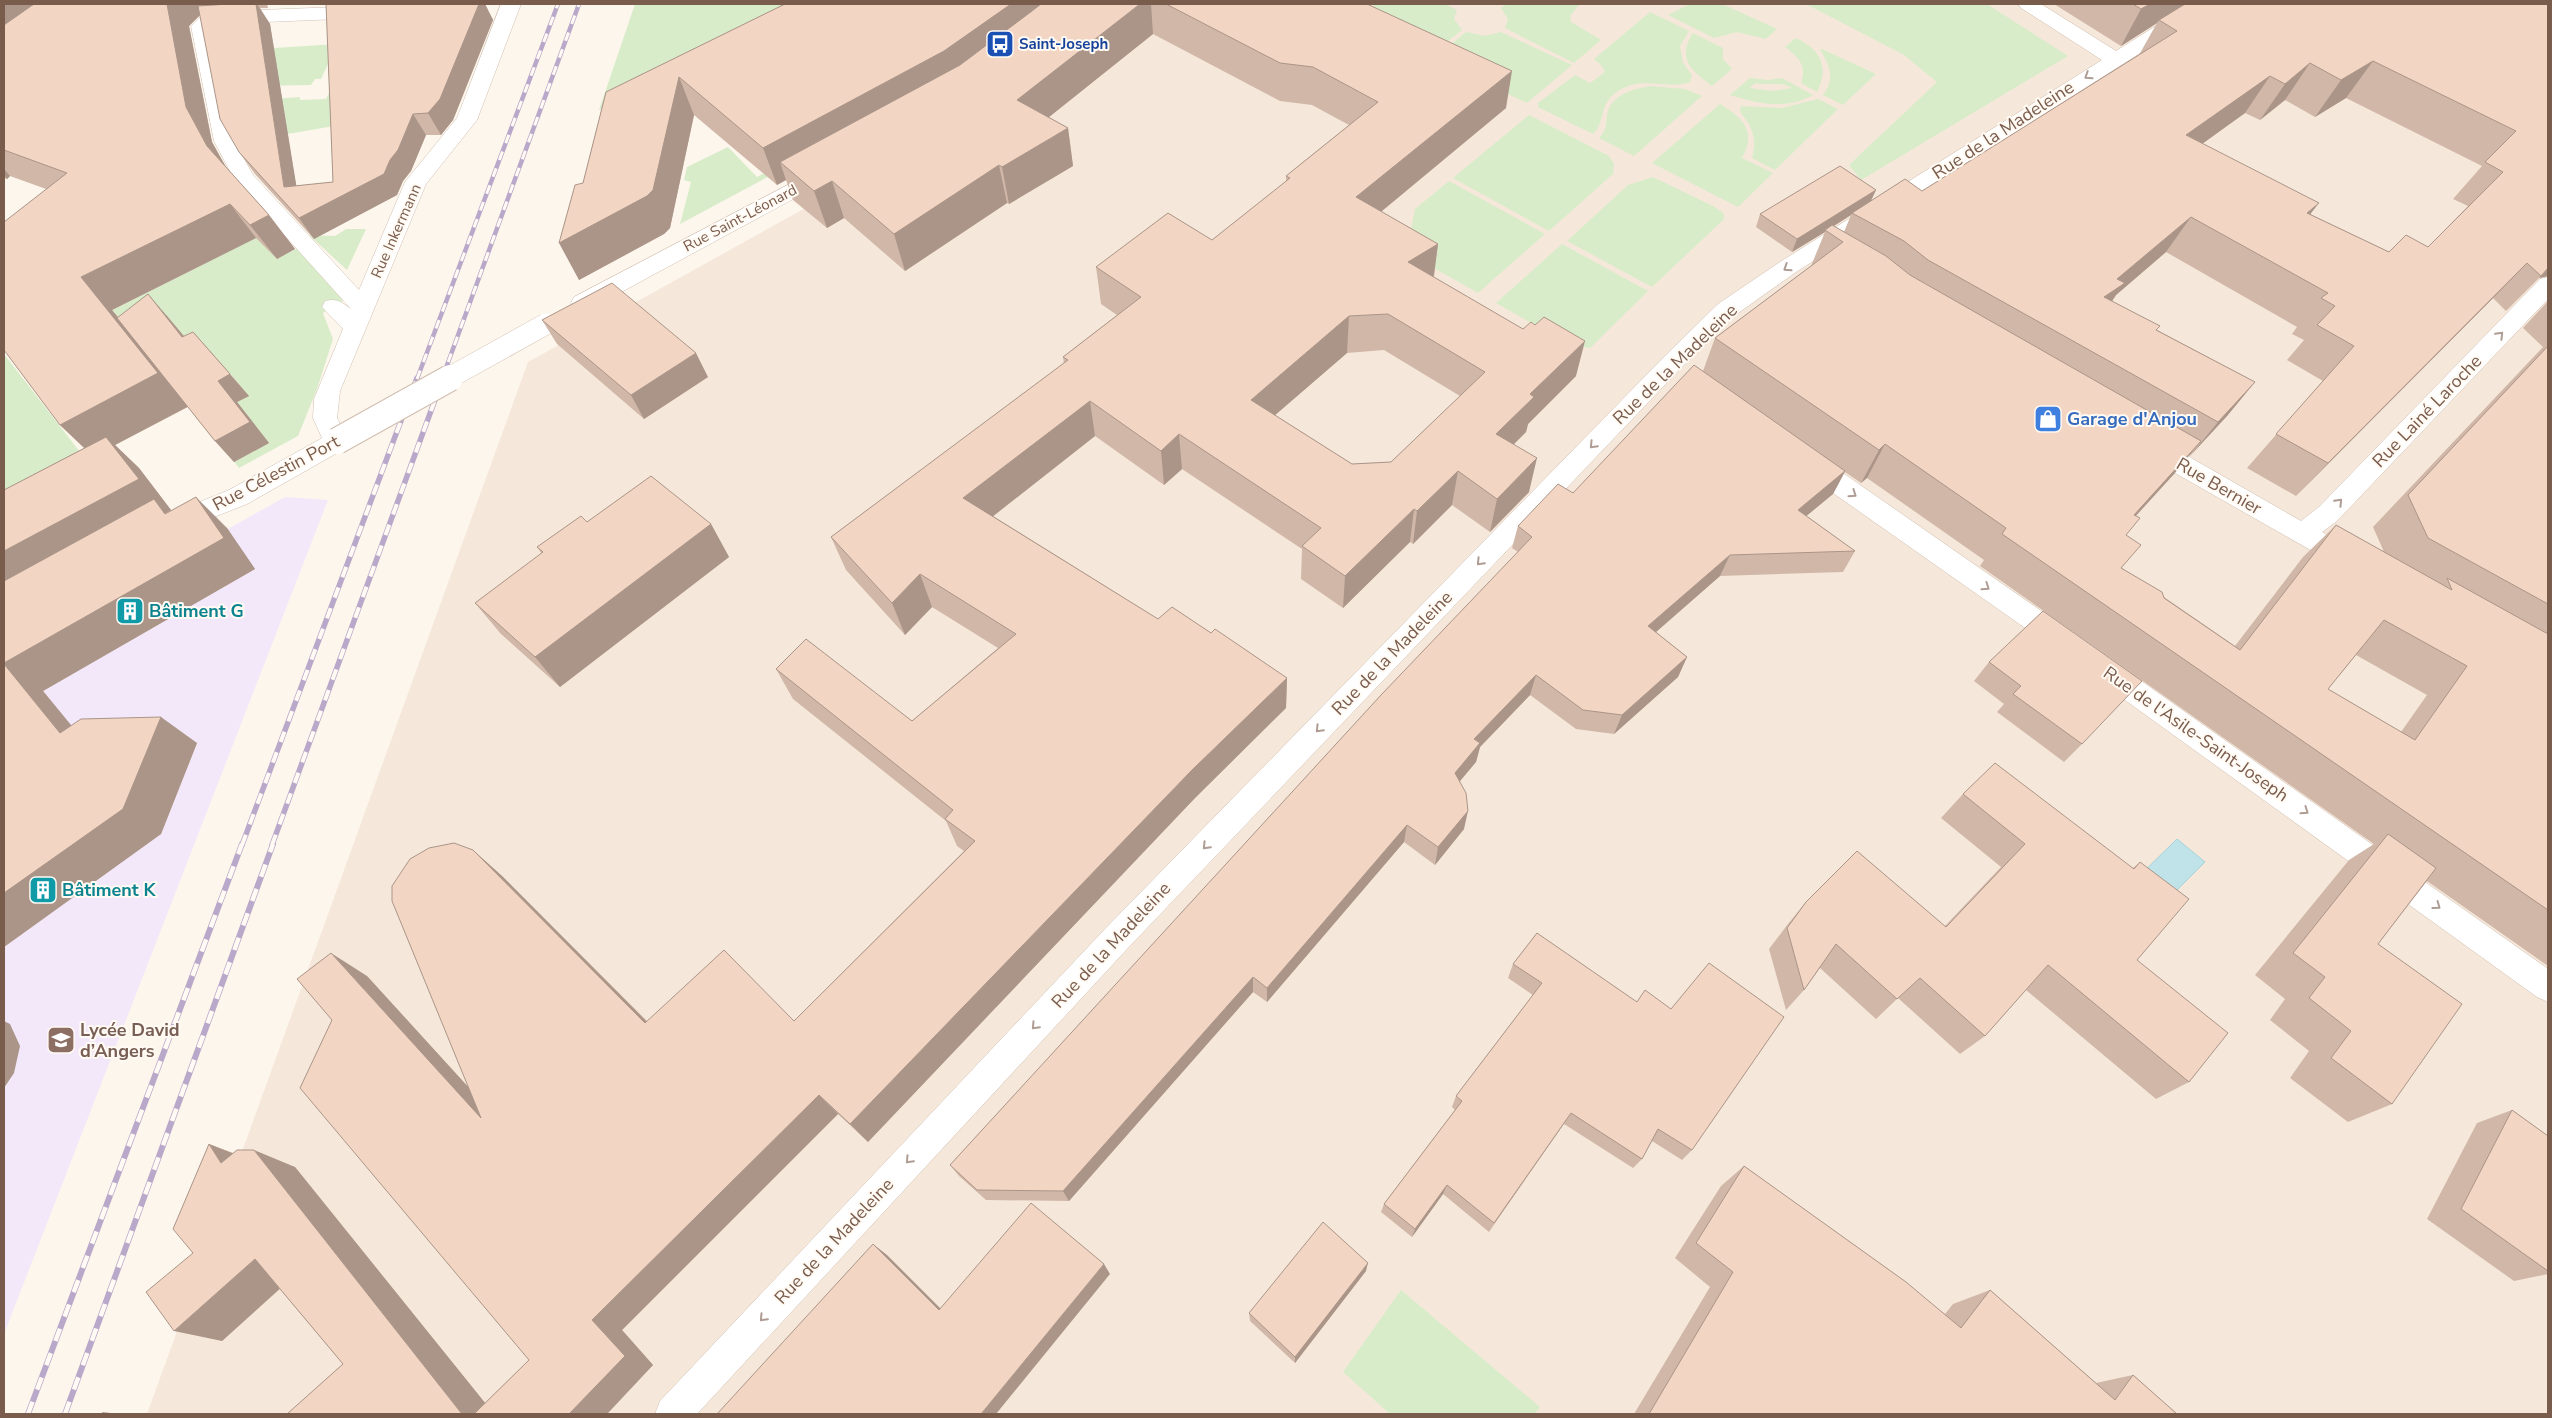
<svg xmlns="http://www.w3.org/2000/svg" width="2552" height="1418" font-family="'Nunito Sans',sans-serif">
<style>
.residential{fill:#f5e8da}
.education{fill:#f3e8fa}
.green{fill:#d8ecc9;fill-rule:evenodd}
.water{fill:#bfe3e8;stroke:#a5d3da}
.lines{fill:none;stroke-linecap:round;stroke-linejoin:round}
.minor-casing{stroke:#d1beb0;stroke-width:1}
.minor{fill:#fff;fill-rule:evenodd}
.rail-far2-casing{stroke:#b9a8c9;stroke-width:4.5}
.rail-far1-casing{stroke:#b9a8c9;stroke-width:5.5}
.rail-casing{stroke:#b9a8c9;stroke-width:6}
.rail-far2{stroke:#fffaf3;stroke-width:3;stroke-dasharray:9;stroke-linecap:butt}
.rail-far1{stroke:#fffaf3;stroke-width:4;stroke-dasharray:11;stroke-linecap:butt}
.rail{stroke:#fffaf3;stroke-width:4.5;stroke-dasharray:13;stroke-linecap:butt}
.minor-bridge-far1-casing{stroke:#d1beb0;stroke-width:22;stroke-linecap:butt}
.minor-bridge-casing{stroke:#d1beb0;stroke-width:28;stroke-linecap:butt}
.minor-bridge-far1{stroke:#fff;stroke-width:21}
.minor-bridge{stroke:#fff;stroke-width:26}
.wall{fill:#d1b7a8;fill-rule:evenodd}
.shaded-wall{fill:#aa9588}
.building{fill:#f3d5c3;stroke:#aa9588;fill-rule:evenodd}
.oneway{stroke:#af9d94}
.labels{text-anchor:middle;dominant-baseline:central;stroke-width:4;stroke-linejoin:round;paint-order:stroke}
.far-transit-label{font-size:15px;font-weight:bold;fill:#164399;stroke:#fffaf3;text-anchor:start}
.far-street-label{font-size:15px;fill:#7a5c4d;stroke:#fffaf3}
.street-label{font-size:18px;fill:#7a5c4d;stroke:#fffaf3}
.shop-label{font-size:18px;font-weight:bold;fill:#366cbe;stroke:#fffaf3;text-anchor:start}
.culture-label{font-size:18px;font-weight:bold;fill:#0d838f;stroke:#fffaf3;text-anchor:start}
.education-label{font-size:18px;font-weight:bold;fill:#785e54;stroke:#fffaf3;text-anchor:start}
</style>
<rect width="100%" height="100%" fill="#fdf6ec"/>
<!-- residential -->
<path class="residential" d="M1114,4H2548V1414H147L528,362L964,120Z"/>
<!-- education -->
<path class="education" d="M285,497L328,500L4,1334V654Z"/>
<!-- green -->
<path class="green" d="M635,4H825L599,110Z
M1374,4H1445L1457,10L1454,19L1462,30L1428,57L1373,10Z
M1507,4H1580L1570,16L1571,22L1601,40L1574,63L1505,28L1508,19L1501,8Z
M1690,4H1722L1777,29L1766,39L1737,32L1714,38L1668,15Z
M1806,4H1987L2068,56L1861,180L1849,165L1937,82L1904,55Z
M1650,12L1689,31L1680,46L1683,63L1692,75L1690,82C1666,91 1641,73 1614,94C1599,106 1605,124 1593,134L1538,107V103L1575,75L1590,83L1605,72L1601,65L1594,59Z
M493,18L482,47L397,49L340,125L270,137L248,101L300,97V100L326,99L341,67L335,49L321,79H315L311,85L248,86L271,45L274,48L337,44L356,21Z
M1466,32L1485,36L1501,32L1572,65L1527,103L1433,59Z
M1693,33L1723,48V59L1732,69L1712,86C1692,71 1676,59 1693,33Z
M1796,38C1820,49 1830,67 1817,92L1801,83C1807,66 1799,57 1785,47Z
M1820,49H1822L1876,74L1843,105L1823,95C1836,78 1829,65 1820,49Z
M1750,78L1768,80L1782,78L1813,95C1786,110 1758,104 1730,95ZM1755,83C1768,86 1781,81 1792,88L1772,91L1750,88Z
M1651,86L1685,89L1702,96L1634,156L1599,138C1606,130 1606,126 1607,116C1610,94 1633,89 1651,86Z
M1818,99L1838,109L1775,170L1752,158C1757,139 1753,127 1740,112L1741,106L1782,108Z
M1720,104C1743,118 1757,131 1742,158L1773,173L1738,207L1652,163Z
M1529,115L1609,156L1614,164L1613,174L1549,231L1453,178Z
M842,132L846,135L680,224L691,182L684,180L687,167L728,147L757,177Z
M1653,177L1715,207L1724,214V219L1720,223L1652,287L1567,241L1628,185Z
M1449,181L1545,234L1478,293L1420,260L1410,234L1415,209Z
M255,225L276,259L298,248L344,300L323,313L333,339L317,389L298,436L239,468L202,421L248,395L212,353L166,377L112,310L204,264Z
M346,229H366L347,270L309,235L335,236Z
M1562,244L1648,291L1590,348L1568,344L1496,303Z
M4,354L104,483L4,506Z
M1401,1290L1540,1407L1535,1414H1390L1343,1372Z"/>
<!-- water -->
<path class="water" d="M2177,839L2205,862L2159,908L2131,884Z"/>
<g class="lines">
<defs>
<path id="minor" d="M501,4H521L477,120L426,184L340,391L337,418L349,441L346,448L247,504L174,533L165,530L161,523L165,516L229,490L322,438L313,418L314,399L343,329L322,307L325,301C338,298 342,303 351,309L234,179L214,141L191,26L203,14L210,12L364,6L371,8L374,12L371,16L364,18L215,24L211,27L234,141L253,175L359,290L405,182L457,118Z
M2018,4H2041L2116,51L2191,4H2214L2211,8L1796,272L1734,316L1679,370L1127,949L697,1414H655L660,1401L1105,929L1663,358L1718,304L1780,262L2102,60L2021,8Z
M824,166L832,168L835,173L832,178L590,309L582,311L574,309L571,303L574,297Z
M2548,277V299L2337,521L2322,532L2360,554L2364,561L2360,568L2351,571L2342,568L2140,453L2137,446L2140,439L2149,437L2158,439L2301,521L2319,507L2540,279Z
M1808,453L1817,455L2073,633L2077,641L2073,649L2064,652L2055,649L1799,469L1796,462L1799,455Z
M2103,658L2113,661L2548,969V1002L2537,997L2093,677L2089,669L2093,661Z"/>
</defs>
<!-- minor casing -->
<use href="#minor" class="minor-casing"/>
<!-- minor -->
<use href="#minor" class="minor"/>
<defs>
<path id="rail-far2" d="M417,379L558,4
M442,379L579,4"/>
<path id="rail-far1" d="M242,845L417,378
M272,845L443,378"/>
<path id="rail" d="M28,1414L242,844
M65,1414L273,844"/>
</defs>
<!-- rail-far2 casing -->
<use href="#rail-far2" class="rail-far2-casing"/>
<!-- rail-far1 casing -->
<use href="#rail-far1" class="rail-far1-casing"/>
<!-- rail casing -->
<use href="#rail" class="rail-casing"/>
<!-- rail-far2 -->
<use href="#rail-far2" class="rail-far2"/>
<!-- rail-far1 -->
<use href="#rail-far1" class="rail-far1"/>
<!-- rail -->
<use href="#rail" class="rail"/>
<defs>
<path id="minor-bridge-far1" d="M447,379L546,324"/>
<path id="minor-bridge" d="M337,441L450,378"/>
</defs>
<!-- minor-bridge-far1 casing -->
<use href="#minor-bridge-far1" class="minor-bridge-far1-casing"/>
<!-- minor-bridge casing -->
<use href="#minor-bridge" class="minor-bridge-casing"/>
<!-- minor-bridge-far1 -->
<use href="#minor-bridge-far1" class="minor-bridge-far1"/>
<!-- minor-bridge -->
<use href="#minor-bridge" class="minor-bridge"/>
</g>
<!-- wall -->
<path class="wall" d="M4,4H267L268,8H260L270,24L296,186L333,182L326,4H485L493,20L453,120L441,135H426L411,171L403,181L397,195L314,239L255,174L239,152L200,15L189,26L212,142L226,167L269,215L295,249L277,259L256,238L112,310L118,317L167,316L184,336L212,353L249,396L237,402L269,443L234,462L215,441L188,407L115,445L139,468L171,510L227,528L255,569L43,691L71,726L197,743L161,834L4,947V490L84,448L60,425L46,189L10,176L7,179L4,178Z
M785,4H1367L1506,108L1381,212L1438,244L1434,277L1576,376L1528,424L1526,432L1513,445L1529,492L1490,532L1452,505L1413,544L1410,542L1343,608L1301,579L1302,549L1182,469L1164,485L1095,436L993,516L1158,619L1211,633L1287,678L1286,708L1195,798L868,1142L838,1114L622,1330L653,1365L607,1414H287L343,1364L280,1289L222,1341L193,1253L209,1144L233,1153L295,1167L485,1403L529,1360L367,976L468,1087L473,850L502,876L647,1021H794L964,851L957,846L946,821L793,699L776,669L912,721L998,648L932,607L905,635L846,570L831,537L1064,364L1063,357L1117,315L1101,304L1096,267L1212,240L1286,182V176L1349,125L1312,105L1280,101L1153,34L1049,117L1068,128L1073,166L1009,204L1007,203L905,271L844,218L827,228L793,200L786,180L777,185L694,115L670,228L664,234L579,280L583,183L606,92ZM1384,350L1460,396L1391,462L1352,464L1275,415L1347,353Z
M2054,4H2548V276L2539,278L2506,311L2493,298L2296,496L2247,468L2323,381L2287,360L2304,340L2292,334L2297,327L2166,252L2116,295L2112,301L2157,330L2255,382L2227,416L2190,456L2189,455L2174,474L2136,516L2126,535L2122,568L2235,646L2303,557L2336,525L2384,552L2373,527L2543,347L2523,328L2548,301V966L2427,881L2378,944L2392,1104L2348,1122L2290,1078L2309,1051L2270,1020L2285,999L2255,975L2349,860L2374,844L1980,566L1984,560L1867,478L1861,483L1845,472L1833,494L1806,516L1855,551L1843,572L1720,576L1656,632L1687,657L1678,677L1614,734L1576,729L1530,695L1480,747L1476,762L1459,781L1464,829L1435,865L1404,842L1267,1002L1253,992L1069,1201L986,1200L959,1176L950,1165L1518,552L1512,548L1518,526L1573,493L1703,371L1715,338L1811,266L1825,232L1792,252L1756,227L1760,214L1871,201L1922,191L2139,55L2157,23L2121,46ZM2346,98L2482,166L2453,199L2468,206L2428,247L2389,252L2310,214L2202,144L2245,113L2260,120L2285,100L2315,117ZM1851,215L1844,232L1833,226ZM2356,655L2427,695L2401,732L2328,689Z
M542,320L708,377L644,419L557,344Z
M587,522L711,524L729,557L560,687L501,634L475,603L542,554L537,547Z
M2043,611L2082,744L2064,762L1997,712L2004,704L1974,681L1989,662Z
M1963,794L2133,868L2140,862L2137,960L2189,1082L2156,1099L2026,990L1985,1036L1960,1054L1898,998L1876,1019L1820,968L1804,990L1786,1010L1769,949L1788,924L1806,902L1945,926L2001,867L1941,818Z
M1537,933L1692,1150L1682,1160L1652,1141L1642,1159L1633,1168L1564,1124L1489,1232L1443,1194L1412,1237L1381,1212L1384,1204L1455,1110L1452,1107L1456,1096L1533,995L1508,978L1513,964Z
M2512,1110L2548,1136V1274L2514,1281L2427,1219L2477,1123Z
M1744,1166L1945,1314L1953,1304L1990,1290L2096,1383L2133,1375L2177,1414H1634L1710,1287L1675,1258L1721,1186Z
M1366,1271L1295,1363L1250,1321L1249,1313Z"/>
<!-- shaded-wall -->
<path class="shaded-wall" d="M4,4H80L4,59Z
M167,4H205L209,10L202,13L189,26L212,142L233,180L207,146L186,107Z
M256,4H257L270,24L300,208L284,187Z
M479,4H485L493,20L453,120L441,135L428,113Z
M1011,4H1064L795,175L780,162L786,180L777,185L763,148Z
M1140,4H1151L1153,34L1024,137L1017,100Z
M2150,4H2188L2159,20L2157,23L2121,46L2141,9Z
M2373,61L2346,98L2315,117L2341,80Z
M2310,63L2285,100L2260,120L2285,84Z
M1512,71L1506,108L1354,234L1356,197Z
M2270,76L2245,113L2163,172L2186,135Z
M679,77L694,115L670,228L664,234L579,280L559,243Z
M413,114L426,135L411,171L403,181L397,195L314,239L299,218L390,160Z
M1068,128L1073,166L1009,204L1002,167Z
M999,165L1007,203L905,271L894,234Z
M4,169L10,176L7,179L4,175Z
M832,181L844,218L827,228L814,191Z
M1876,190L1870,203L1852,213L1851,215L1826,231L1825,230V232L1792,252L1797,239Z
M2319,203L2291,239L2307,213Z
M230,204L256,238L112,310L189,406L115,445L139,468L171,510L4,602V551L94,457L60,425L81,277Z
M269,215L295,249L277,259L250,225Z
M2191,217L2166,252L2116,295L2101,318L2104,297L2117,279Z
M1438,244L1433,281L1408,262Z
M2527,263L2493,298L2296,496L2328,463Z
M2548,268V276L2539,278L2541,276Z
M148,294L167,316L202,358L182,337Z
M1349,316L1347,353L1252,435L1251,400Z
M193,332L249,396L237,402L269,443L234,462L215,441L218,381Z
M1585,341L1576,376L1528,424L1526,432L1489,469L1496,434L1530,394Z
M696,353L708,377L644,419L631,395Z
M2255,382L2227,416L2190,456L2218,422Z
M1090,401L1095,436L973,532L963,498Z
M1179,434L1182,469L1164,485L1161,451Z
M2201,441L2174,474L2107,547L2134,515Z
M1885,444L1867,478L1861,483L1879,450Z
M1537,458L1529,492L1490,532L1497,499Z
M1458,471L1452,505L1413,544L1417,511Z
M1845,471L1833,494L1787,532L1798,510Z
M196,497L227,528L255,569L43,691L99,759L60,733L4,664V663Z
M1414,509L1410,542L1343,608L1345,576Z
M711,524L729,557L560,687L535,657Z
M1730,555L1720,576L1640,646L1648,626Z
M920,574L932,607L905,635L892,603Z
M1687,657L1678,677L1614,734L1622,715Z
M1536,675L1530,695L1480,747L1476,762L1451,792L1455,773L1474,739Z
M1287,678L1286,708L1195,798L868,1142L850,1124L1192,770Z
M161,717L197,743L161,834L4,947V893Z
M1468,811L1464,829L1435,865L1438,847Z
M1407,825L1404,842L1267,1002V988Z
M473,850L502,876L669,1044L645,1023Z
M331,953L367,976L513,1136L481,1118Z
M1253,977V992L1069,1201L1063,1191Z
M4,1021L10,1024L20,1046L14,1073L4,1088Z
M819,1095L838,1114L622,1330L653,1365L607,1414H569L592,1320Z
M209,1144L252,1161L221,1163Z
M254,1150L295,1167L494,1414H462Z
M1447,1185L1443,1194L1412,1237L1415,1229Z
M873,1244L887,1255L950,1318L939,1310Z
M255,1259L298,1272L222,1341L174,1331Z
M1368,1263L1366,1271L1295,1363V1357Z
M1104,1264L1110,1274L996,1414H981Z
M102,1412L119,1414H103Z"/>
<!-- building -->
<path class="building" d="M34,4H167L186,107L207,146L269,215L250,225L230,204L81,277L158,373L60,425L4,350V222L67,173L4,150V25Z
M229,4H256L284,187L333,182L326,4H479L440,99L428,113L413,114L398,150L390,160L384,174L299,218L239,152L220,119L198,6Z
M785,4H1011L944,51L763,148L679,77L653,190L647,196L559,243L575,185L583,183L606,92Z
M1041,4H1140L1017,100L1068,128L1002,167L999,165L894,234L832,181L814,191L780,162L960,65L1032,11Z
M1166,4H1367L1512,71L1356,197L1438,244L1408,262L1523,329L1531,322L1535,325L1544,317L1585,341L1530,394L1534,397L1496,434L1537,458L1497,499L1458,471L1417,511L1414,509L1345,576L1302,546L1321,528L1179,434L1161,451L1090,401L963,498L1158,619L1172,607L1211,633L1215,629L1287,678L1192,770L850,1124L819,1095L592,1320L625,1356L569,1414H474L529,1360L300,1088L332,1020L297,979L331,953L481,1118L392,901V886L410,859L429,848L454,843L473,850L645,1023L724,950L794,1021L975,841L945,819L953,810L776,669L806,639L912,721L1016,634L920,574L892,603L831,537L1068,360L1063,357L1141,297L1096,267L1168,213L1212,240L1290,178L1286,176L1378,102L1313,67L1280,63ZM1388,314L1485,372L1391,462L1352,464L1251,400L1349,316Z
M2133,4H2150L2141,9Z
M2185,4H2548V268L2541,276L2527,263L2328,463L2276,434L2354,346L2317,325L2335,306L2321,298L2328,293L2191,217L2117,279L2125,283L2104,297L2160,326L2156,330L2255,382L2218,422L1928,260L1904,241L1852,213L1905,179L1922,191L2177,31L2159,20ZM2373,61L2516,131L2485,162L2503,172L2428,247L2406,235L2389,252L2307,213L2319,203L2186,135L2270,76L2285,84L2310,63L2341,80Z
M1840,166L1876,190L1797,239L1760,214Z
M1832,225L1886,256L1910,275L2201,441L2134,515L2140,518L2126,535L2141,545L2121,568L2162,592L2164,598L2240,650L2336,525L2452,590L2447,578L2548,634V910L2002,534L2006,528L1885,444L1879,450L1715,338L1843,242L1825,230ZM2384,620L2467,666L2415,740L2328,689Z
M612,283L696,353L631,395L542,320Z
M148,294L182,337L193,332L230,374L218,381L250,422L215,441L117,318Z
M2548,346V604L2428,538L2408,495Z
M1694,365L1845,471L1798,510L1855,551L1730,555L1648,626L1687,657L1622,715L1583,710L1536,675L1474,739L1480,743L1455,773L1466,793L1468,811L1438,847L1407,825L1267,988L1253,977L1063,1191L977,1190L950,1165L1381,695L1532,537L1518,526L1558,484L1573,493Z
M106,437L139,479L4,551V490Z
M651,476L711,524L535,657L475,603L543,552L537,547L581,516L587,522Z
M196,497L224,538L4,663V581L154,499L165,514Z
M2043,611L2142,681L2082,744L2013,694L2021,686L1989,662Z
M4,664L60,733L81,719L161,717L123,809L4,893Z
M1995,763L2134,869L2140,862L2189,899L2137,960L2228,1033L2189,1082L2048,965L1985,1036L1920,978L1897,999L1836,944L1804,990L1787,928L1806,902L1857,851L1946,927L2025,844L1963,794Z
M2388,834L2436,868L2378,944L2462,1004L2392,1104L2331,1058L2351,1031L2309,998L2325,977L2293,953Z
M1537,933L1637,1002L1645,990L1671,1009L1709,963L1784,1017L1692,1150L1658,1129L1642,1159L1571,1113L1494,1223L1447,1185L1415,1229L1384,1204L1462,1101L1456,1096L1542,983L1513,964Z
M2512,1110L2548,1136V1271L2461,1209Z
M209,1144L221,1163L237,1150H254L462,1414H287L343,1364L255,1259L174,1331L146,1292L193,1253L173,1229Z
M1744,1166L1906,1282L1961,1328L1990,1290L2115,1400L2133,1375L2177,1414H1649L1733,1272L1696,1243Z
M1031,1203L1104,1264L981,1414H717L873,1244L939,1310Z
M1323,1222L1368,1263L1295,1357L1249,1313Z"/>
<!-- one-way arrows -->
<defs><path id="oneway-chevron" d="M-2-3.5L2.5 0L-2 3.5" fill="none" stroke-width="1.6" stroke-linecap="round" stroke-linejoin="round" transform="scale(1.25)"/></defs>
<g class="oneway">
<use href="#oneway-chevron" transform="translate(2088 76) rotate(147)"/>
<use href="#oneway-chevron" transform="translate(1787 268) rotate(147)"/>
<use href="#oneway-chevron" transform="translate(2500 335) rotate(-46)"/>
<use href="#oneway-chevron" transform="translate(1593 445) rotate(134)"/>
<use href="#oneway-chevron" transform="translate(1853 494) rotate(35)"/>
<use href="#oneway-chevron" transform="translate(2339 502) rotate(-46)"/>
<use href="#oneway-chevron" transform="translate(1480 562) rotate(134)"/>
<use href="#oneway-chevron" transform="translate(1986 587) rotate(35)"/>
<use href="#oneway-chevron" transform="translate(1319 729) rotate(134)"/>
<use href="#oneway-chevron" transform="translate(2305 811) rotate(35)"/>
<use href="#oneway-chevron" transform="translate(1206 846) rotate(134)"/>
<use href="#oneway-chevron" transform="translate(2437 906) rotate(36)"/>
<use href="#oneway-chevron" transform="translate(1035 1026) rotate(133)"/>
<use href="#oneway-chevron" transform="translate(909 1160) rotate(133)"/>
<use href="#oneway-chevron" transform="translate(763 1318) rotate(133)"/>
</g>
<!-- icons -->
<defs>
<symbol id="bus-square" viewBox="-11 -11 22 22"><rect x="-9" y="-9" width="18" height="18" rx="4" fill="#1a4fb4" stroke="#fffaf3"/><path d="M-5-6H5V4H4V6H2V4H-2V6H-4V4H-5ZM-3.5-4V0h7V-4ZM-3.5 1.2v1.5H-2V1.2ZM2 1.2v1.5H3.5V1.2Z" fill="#fff"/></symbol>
<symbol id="shop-square" viewBox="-11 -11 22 22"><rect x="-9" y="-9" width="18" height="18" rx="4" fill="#3f7fe0" stroke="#fffaf3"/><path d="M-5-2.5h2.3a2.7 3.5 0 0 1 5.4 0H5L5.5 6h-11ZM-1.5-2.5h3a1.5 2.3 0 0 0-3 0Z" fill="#fff"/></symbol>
<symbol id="building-square" viewBox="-11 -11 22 22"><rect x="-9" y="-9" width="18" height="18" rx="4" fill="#0f9aa8" stroke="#fffaf3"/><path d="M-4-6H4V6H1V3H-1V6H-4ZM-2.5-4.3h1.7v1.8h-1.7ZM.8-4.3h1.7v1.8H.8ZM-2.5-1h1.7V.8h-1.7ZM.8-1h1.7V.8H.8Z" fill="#fff"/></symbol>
<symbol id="school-square" viewBox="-11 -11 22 22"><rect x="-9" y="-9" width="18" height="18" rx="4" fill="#8d6e63" stroke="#fffaf3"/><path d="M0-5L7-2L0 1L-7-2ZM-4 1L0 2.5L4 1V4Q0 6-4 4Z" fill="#fff"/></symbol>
</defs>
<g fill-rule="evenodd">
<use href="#bus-square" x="984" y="28" width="32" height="32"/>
<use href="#shop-square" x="2032" y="403" width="32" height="32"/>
<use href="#building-square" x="114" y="595" width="32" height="32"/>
<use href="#building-square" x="27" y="874" width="32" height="32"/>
<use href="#school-square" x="45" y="1024" width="32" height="32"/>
</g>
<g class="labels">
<!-- far-transit labels -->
<g class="far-transit-label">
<text x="1019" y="44">Saint-Joseph</text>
</g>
<!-- far-street labels -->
<g class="far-street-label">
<text transform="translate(740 218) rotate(-28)">Rue Saint-Léonard</text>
<text transform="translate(396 231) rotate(-66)">Rue Inkermann</text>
</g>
<!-- street labels -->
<g class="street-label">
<text transform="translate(2003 130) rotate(-33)">Rue de la Madeleine</text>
<text transform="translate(1675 364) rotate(-44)">Rue de la Madeleine</text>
<text transform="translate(2427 411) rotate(-46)">Rue Lainé Laroche</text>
<text transform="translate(276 473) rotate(-28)">Rue Célestin Port</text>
<text transform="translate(2219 486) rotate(30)">Rue Bernier</text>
<text transform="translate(1392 653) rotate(-46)">Rue de la Madeleine</text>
<text transform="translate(2196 734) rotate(35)">Rue de l'Asile-Saint-Joseph</text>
<text transform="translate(1111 945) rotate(-47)">Rue de la Madeleine</text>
<text transform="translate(834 1241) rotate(-47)">Rue de la Madeleine</text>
</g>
<!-- shop labels -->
<g class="shop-label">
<text x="2067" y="419">Garage d'Anjou</text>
</g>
<!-- culture labels -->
<g class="culture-label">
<text x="149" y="611">Bâtiment G</text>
<text x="62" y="890">Bâtiment K</text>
</g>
<!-- education labels -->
<g class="education-label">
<text x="80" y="1030">Lycée David<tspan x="80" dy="21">d’Angers</tspan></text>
</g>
</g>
<!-- border -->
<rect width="2552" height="1418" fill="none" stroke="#7a5c4d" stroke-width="10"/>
</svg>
